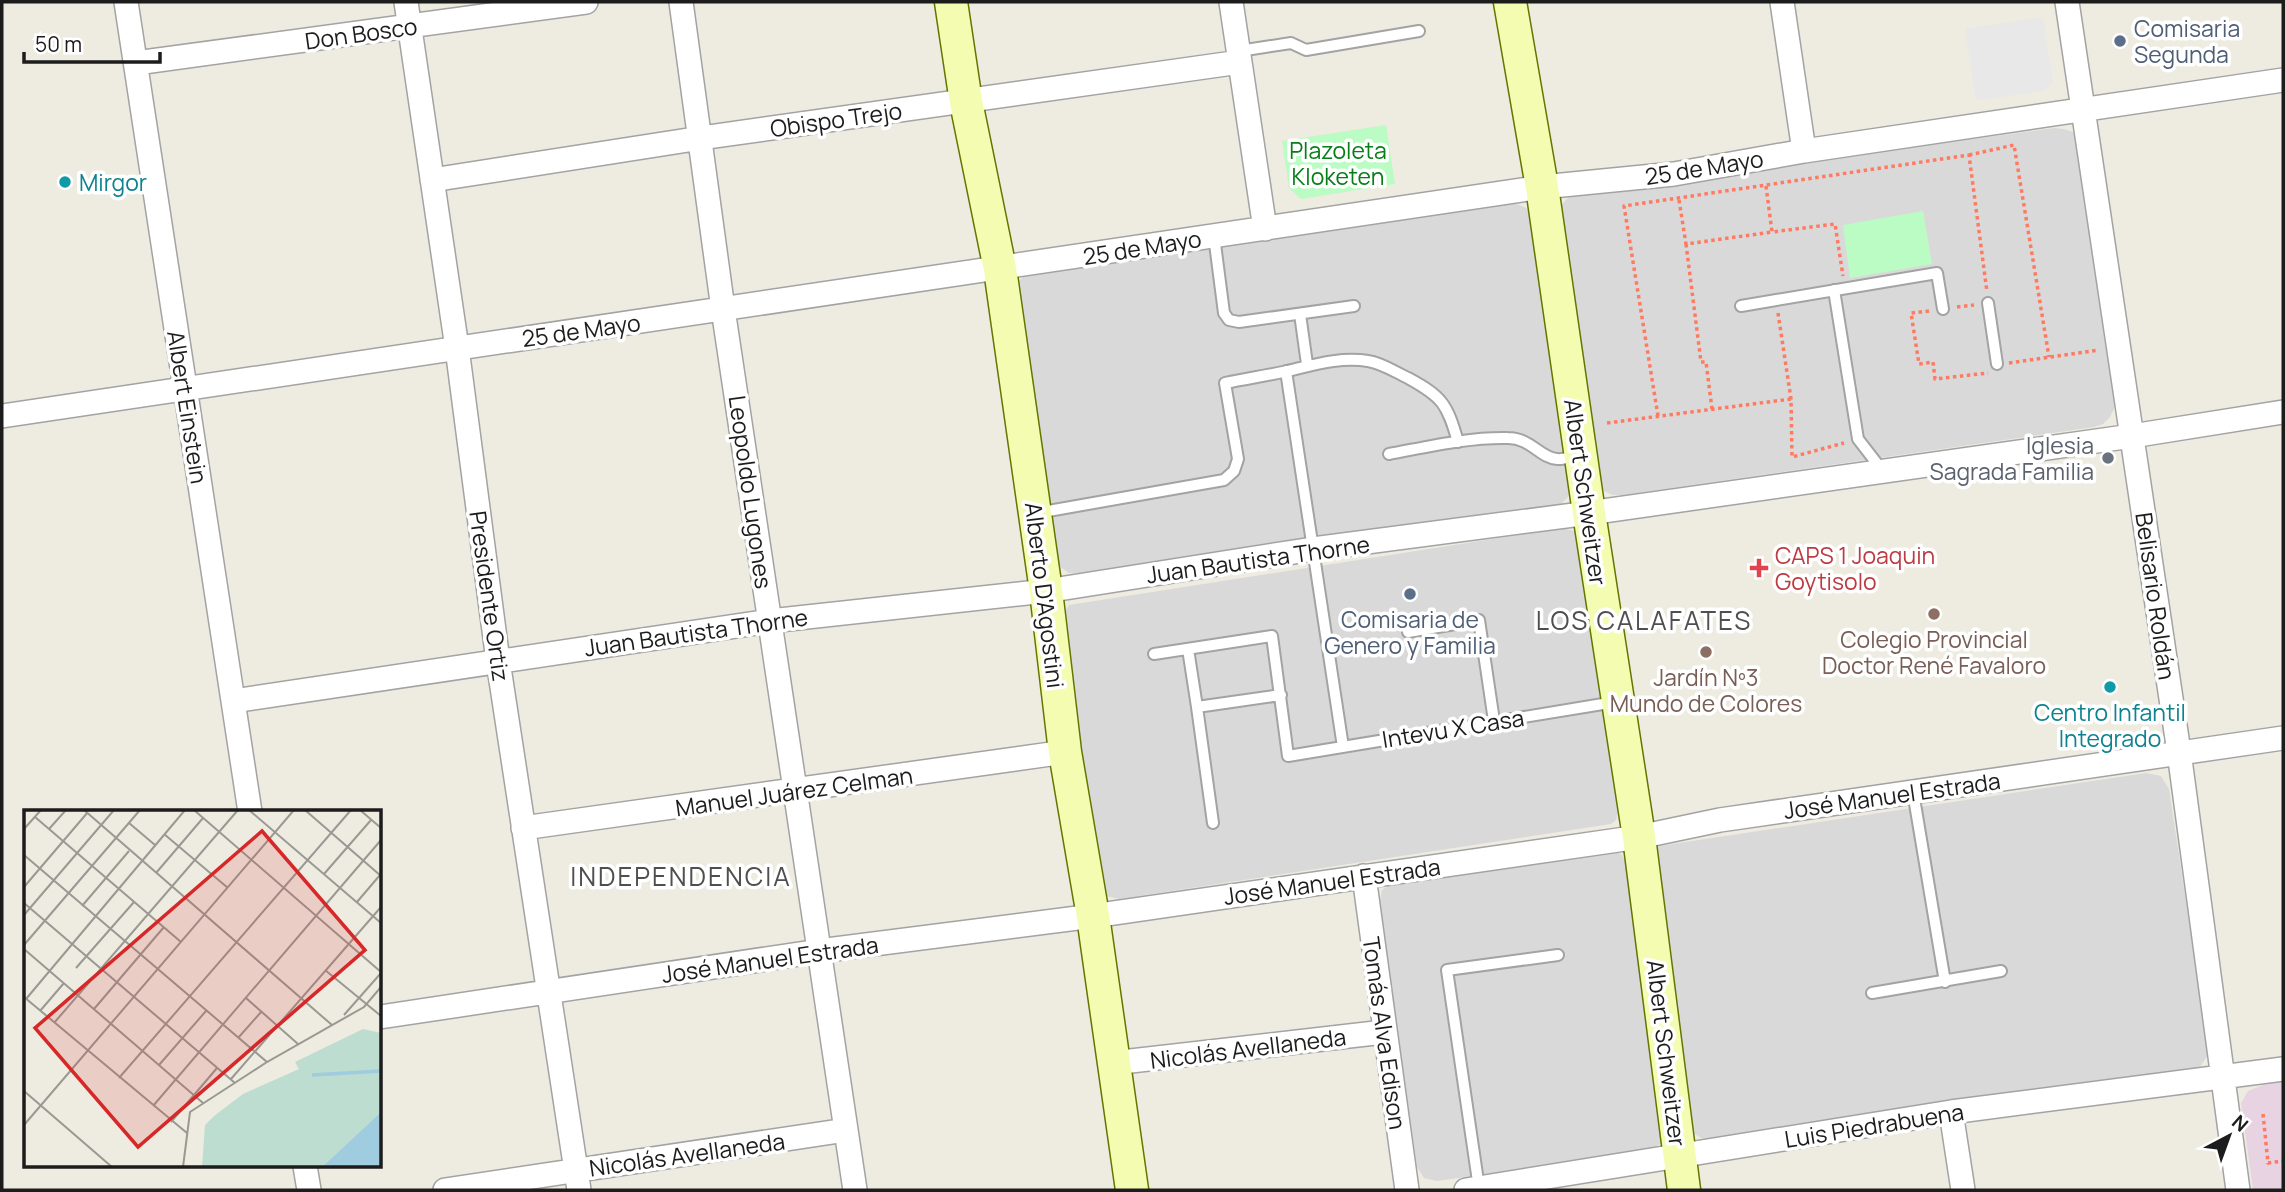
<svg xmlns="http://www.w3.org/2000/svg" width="2285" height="1192" font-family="Manrope,sans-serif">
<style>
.residential{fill:#dad9d9}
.industrial{fill:#e8d3e3}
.park{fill:#bbfbc4}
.parking{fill:#e8e8e8}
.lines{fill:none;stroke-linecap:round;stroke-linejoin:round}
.service-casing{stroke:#a3a3a3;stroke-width:14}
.minor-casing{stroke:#a3a3a3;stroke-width:26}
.secondary-casing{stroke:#637600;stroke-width:35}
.path{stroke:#ff7a61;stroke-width:3.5;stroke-dasharray:3.5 3.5;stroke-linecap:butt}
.service{stroke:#fff;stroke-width:10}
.minor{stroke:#fff;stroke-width:23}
.secondary{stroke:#f4fcb1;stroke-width:32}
.service-dot{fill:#5c6f8a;stroke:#fff;stroke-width:2.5}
.culture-dot{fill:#0f9aa8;stroke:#fff;stroke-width:2.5}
.worship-dot{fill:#6b7280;stroke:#fff;stroke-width:2.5}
.health-dot{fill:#e0444e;stroke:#fff;stroke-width:2.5}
.education-dot{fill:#8d6e63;stroke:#fff;stroke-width:2.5}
.labels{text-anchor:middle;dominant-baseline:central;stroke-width:7;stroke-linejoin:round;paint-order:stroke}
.service-label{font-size:23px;fill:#4e5e75;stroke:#fff;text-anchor:start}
.street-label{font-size:23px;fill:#1c1c1c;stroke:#fff}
.park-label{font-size:23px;fill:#077e17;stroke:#fff}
.culture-label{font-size:23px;fill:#0d838f;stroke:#fff;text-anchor:start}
.worship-label{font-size:23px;fill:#5b616d;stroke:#fff;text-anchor:end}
.health-label{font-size:23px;fill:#be3a42;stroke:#fff;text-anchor:start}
.education-label{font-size:23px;fill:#785e54;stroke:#fff}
.quarter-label{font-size:26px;letter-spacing:2px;fill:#4f4f4f;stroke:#fff}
.inset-river{fill:none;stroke:#9fccde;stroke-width:3.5}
.inset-road{fill:none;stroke:#9a9892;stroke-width:2}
.view{fill:#d62828;fill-opacity:0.15;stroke:#d62828;stroke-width:3.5}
.inset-edge{fill:none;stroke:#1c1c1c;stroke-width:3.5}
</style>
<rect width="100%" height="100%" fill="#eeebe1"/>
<!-- residential -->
<path class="residential" d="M2054,128L2064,129L2073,132L2079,139L2083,148L2114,399V409L2110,417L2103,424L2094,427L1623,495H1613L1604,491L1598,484L1559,212L1562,204L1569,197L1578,193Z
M1507,204H1517L1526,208L1532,215L1572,488L1568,497L1561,504L1552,507L1079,573H1069L1054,562L1017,283L1024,276L1033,273Z
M1563,528L1574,531L1578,535L1619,807L1616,820L1611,824L1119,899L1106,896L1102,891L1062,616L1069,605Z
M2146,773L2161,776L2169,789L2208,1047V1055L2199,1068L1708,1139L1701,1138L1690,1131L1654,851L1659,846Z
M1614,851L1621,854L1629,867L1663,1142L1650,1150L1437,1181L1424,1178L1417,1167L1379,904L1382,890L1393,883Z"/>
<!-- industrial -->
<path class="industrial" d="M2283,1082V1190H2253L2241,1103L2248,1091L2263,1085Z"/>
<!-- park -->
<path class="park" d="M1386,125L1395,184L1301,199L1289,188L1282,141Z
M1923,211L1932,264L1850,278L1843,225Z"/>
<!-- parking -->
<path class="parking" d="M2043,17L2053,82L2046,90L1976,101L1965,29Z"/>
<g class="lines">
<defs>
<path id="service" d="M1239,51L1291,43L1306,50L1419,31
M1214,236L1224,313L1229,320L1239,322L1354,306
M1834,290L1858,439L1882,470
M1988,303L1997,364
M1741,306L1937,273L1943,309
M1300,314L1307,364
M1286,371L1343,747
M1389,454C1427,447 1468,437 1508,438C1531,438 1540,458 1557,459C1563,460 1572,456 1578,455
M1037,513L1224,480L1234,471L1238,459L1225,383C1244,379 1264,376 1283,372C1310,366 1340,356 1368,361C1382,363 1395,372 1408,378C1443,397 1447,404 1458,442
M1408,632L1479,620L1494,721
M1188,649L1197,707
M1154,654L1272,636L1288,756L1615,702
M1913,792L1945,982
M1213,823L1197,707L1281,695
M1872,993L2001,971
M1479,1188L1447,970L1558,955"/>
<path id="minor" d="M126,2L250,812
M406,2L457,348L498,661L579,1190
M681,2L723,309L855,1190
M1231,2L1265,229
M1782,2L1804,151
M2067,2L2179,752L2238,1190
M136,63L586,2
M432,180L701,138L1240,62
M2,416L1542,187L1674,174L1804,151L2283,80
M233,701L770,621L1046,591L1313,549L1589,513L2132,436L2283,412
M523,828L1065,752
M1364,876L1407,1190
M380,1017L819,951L1093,916L1639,837L1720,820L2283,738
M1113,1063L1384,1032
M1951,1112L1963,1190
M305,1166L309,1190
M445,1190L846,1130
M1466,1190L1951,1112L2283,1069"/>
<path id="secondary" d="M951,2L966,102L1000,269L1046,591L1065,752L1093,916L1132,1190
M1510,2L1542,187L1589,513L1639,837L1684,1190"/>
</defs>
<!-- service casing -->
<use href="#service" class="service-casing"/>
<!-- minor casing -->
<use href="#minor" class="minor-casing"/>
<!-- secondary casing -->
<use href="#secondary" class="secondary-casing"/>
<!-- path -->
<path class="path" d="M1969,155L2014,145L2049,357
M1766,186L1772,232L1835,224L1843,276
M1679,200L1686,244L1772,232
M1686,244L1701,362H1706L1712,409
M1957,307L1974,305
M1929,311L1911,313L1919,364L1933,362L1935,379L1988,373
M1778,313L1791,399L1792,457L1844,443
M2009,363L2099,350
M1658,416L1624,206L1969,155L1987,292
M1607,423L1791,399
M2263,1114L2268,1163L2283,1161"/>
<!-- service -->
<use href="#service" class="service"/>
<!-- minor -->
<use href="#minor" class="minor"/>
<!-- secondary -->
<use href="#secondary" class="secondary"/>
</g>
<!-- markers -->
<g class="service-dot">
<circle cx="2120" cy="41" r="7"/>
<circle cx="1410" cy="594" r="7"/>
</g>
<g class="culture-dot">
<circle cx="65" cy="182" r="7"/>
<circle cx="2110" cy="687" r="7"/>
</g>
<circle class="worship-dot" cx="2108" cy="458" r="7"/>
<path class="health-dot" d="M1755.5 557.5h7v7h7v7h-7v7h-7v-7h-7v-7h7z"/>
<g class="education-dot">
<circle cx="1934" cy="614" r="7"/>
<circle cx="1706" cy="652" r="7"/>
</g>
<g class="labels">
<!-- service labels -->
<g class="service-label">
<text x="2134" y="28">Comisaria<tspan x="2134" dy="26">Segunda</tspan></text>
<text x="1410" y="619" text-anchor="middle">Comisaria de<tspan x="1410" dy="26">Genero y Familia</tspan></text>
</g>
<!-- street labels -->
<g class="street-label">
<text transform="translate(361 33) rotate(-8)">Don Bosco</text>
<text transform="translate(836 119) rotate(-8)">Obispo Trejo</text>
<text transform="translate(1704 167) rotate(-9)">25 de Mayo</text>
<text transform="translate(1142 247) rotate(-9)">25 de Mayo</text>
<text transform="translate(581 330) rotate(-8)">25 de Mayo</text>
<text transform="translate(188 407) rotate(81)">Albert Einstein</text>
<text transform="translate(751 492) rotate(82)">Leopoldo Lugones</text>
<text transform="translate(1586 492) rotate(82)">Albert Schweitzer</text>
<text transform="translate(1258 559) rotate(-8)">Juan Bautista Thorne</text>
<text transform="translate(1045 595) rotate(83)">Alberto D'Agostini</text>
<text transform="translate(490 596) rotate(82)">Presidente Ortiz</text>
<text transform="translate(2156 596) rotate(82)">Belisario Roldán</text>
<text transform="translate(696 632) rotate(-8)">Juan Bautista Thorne</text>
<text transform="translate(1453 728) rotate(-9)">Intevu X Casa</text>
<text transform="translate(794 791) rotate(-8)">Manuel Juárez Celman</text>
<text transform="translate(1892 795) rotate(-8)">José Manuel Estrada</text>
<text transform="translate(1332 881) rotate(-8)">José Manuel Estrada</text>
<text transform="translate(770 959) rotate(-8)">José Manuel Estrada</text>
<text transform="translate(1385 1033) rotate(82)">Tomás Alva Edison</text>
<text transform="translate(1248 1048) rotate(-7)">Nicolás Avellaneda</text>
<text transform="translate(1667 1053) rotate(83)">Albert Schweitzer</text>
<text transform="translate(1874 1125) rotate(-9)">Luis Piedrabuena</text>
<text transform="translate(687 1154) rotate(-8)">Nicolás Avellaneda</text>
</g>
<!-- park labels -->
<g class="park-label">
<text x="1338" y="150">Plazoleta<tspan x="1338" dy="26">Kloketen</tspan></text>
</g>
<!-- culture labels -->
<g class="culture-label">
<text x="79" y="182">Mirgor</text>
<text x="2110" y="712" text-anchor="middle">Centro Infantil<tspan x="2110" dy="26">Integrado</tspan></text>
</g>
<!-- worship labels -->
<g class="worship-label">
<text x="2094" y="445">Iglesia<tspan x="2094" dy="26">Sagrada Familia</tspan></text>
</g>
<!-- health labels -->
<g class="health-label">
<text x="1775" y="555">CAPS 1 Joaquin<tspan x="1775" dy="26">Goytisolo</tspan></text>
</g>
<!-- education labels -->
<g class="education-label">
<text x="1934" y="639">Colegio Provincial<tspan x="1934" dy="26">Doctor René Favaloro</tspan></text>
<text x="1706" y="677">Jardín Nº3<tspan x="1706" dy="26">Mundo de Colores</tspan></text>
</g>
<!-- quarter labels -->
<g class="quarter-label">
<text x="1644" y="620">LOS CALAFATES</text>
<text x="681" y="876">INDEPENDENCIA</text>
</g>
</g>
<!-- overview -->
<g transform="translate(24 810)">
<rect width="357" height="357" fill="#eeebe1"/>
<path d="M339,219L357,223V302L298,357H178L181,315L190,306L219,284L275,259L271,252Z" fill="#bdddd0"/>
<path d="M357,302V357H298Z" fill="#9fccde"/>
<path class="inset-river" d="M288,265L357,261"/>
<path class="inset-road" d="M60,0L308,215M170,0L357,162M225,0L357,113M281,0L357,66M336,0L357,18M11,7L157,132M105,13L131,35M0,19L17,0M25,19L42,0M140,24L204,78M0,45L243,252L340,197L357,177M132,63L179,8M300,64L347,10M0,77L64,2M333,92L356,65M0,93L211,273M58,96L105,41M0,105L90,0M0,135L116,0M0,139L179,293M52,158L110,92M301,160L357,206M0,187L163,323M222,188L274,234M2,189L161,0M70,199L140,117M16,201L40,173M320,205L357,163M30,213L214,0M214,228L238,201M135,255L182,201M95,268L327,0M207,269L357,97M0,281L88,357M129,296L357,30M147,312L193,258M0,315L270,0M159,357L166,302L243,252"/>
<path class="view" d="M238,21L341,140L114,337L11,218Z"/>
<rect width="357" height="357" class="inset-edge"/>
</g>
<!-- border -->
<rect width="2285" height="1192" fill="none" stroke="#1c1c1c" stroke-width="7"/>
<!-- north arrow -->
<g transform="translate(2229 1136) rotate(41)" stroke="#ffffff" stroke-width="5" paint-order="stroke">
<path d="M0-5L12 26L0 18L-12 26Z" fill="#1c1c1c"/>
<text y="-10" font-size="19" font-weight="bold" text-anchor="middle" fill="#1c1c1c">N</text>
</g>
<!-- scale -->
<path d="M24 52v10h136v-10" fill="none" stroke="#1c1c1c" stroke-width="3.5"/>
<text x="35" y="52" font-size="21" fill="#1c1c1c" stroke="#ffffff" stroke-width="5" paint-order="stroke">50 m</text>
</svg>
